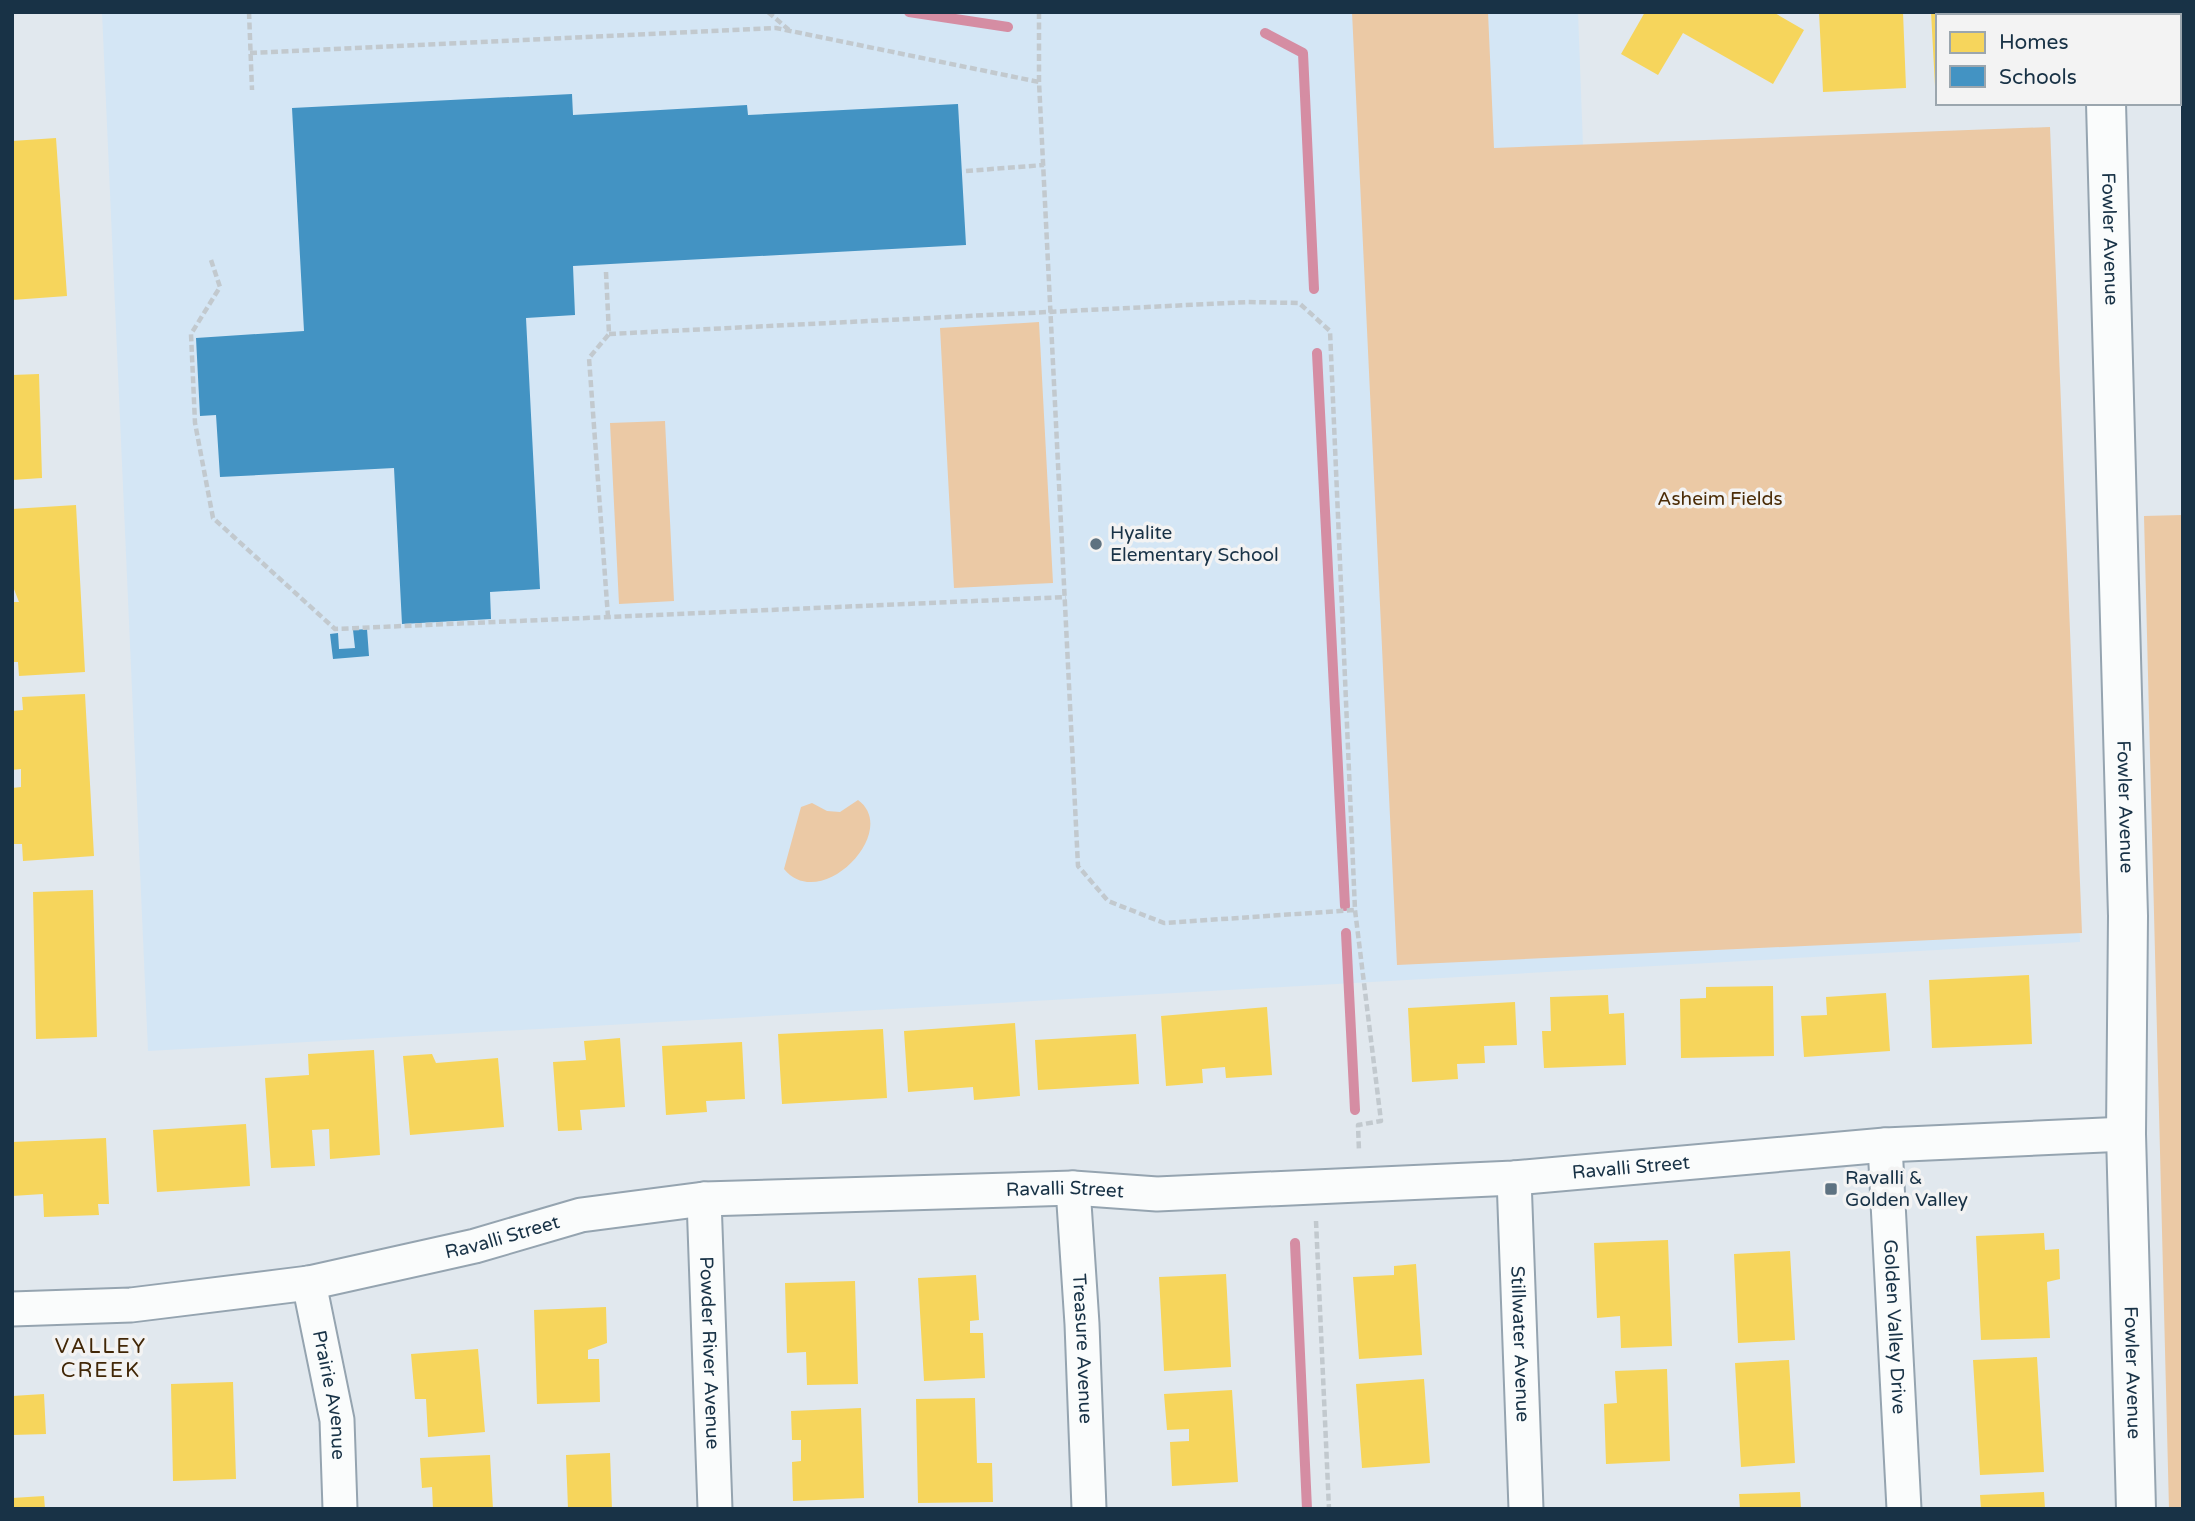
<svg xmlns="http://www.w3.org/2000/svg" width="2195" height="1521" font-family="'Varela Round',sans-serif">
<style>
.built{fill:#d4e6f5}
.green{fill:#ebc9a5}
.homes{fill:#f6d55c}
.schools{fill:#4393c3}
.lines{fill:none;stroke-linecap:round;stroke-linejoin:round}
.stream{stroke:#d58da3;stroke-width:10}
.street-casing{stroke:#95a4b0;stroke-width:37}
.secondary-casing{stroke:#95a4b0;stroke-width:42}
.path{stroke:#c2c9ce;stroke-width:4.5;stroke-dasharray:7 3.5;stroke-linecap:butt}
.street{stroke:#fafcfc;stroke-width:33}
.secondary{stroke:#fafcfc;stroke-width:38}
.poi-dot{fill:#5e7281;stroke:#f3f3f3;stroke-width:2.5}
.labels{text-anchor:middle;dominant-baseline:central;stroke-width:7;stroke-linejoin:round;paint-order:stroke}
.street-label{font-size:19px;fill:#183246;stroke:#f3f3f3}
.park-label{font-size:19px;fill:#4b2c07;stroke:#f3f3f3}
.poi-label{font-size:19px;fill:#183246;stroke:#f3f3f3;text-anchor:start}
.neighbourhood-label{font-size:21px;letter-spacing:2px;fill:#422707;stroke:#f3f3f3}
</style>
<rect width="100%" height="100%" fill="#e1e8ee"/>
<!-- built -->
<path class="built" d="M102,12H1578L1583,146L2050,127L2080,942L148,1051Z"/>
<!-- green -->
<path class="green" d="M1352,12H1488L1494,148L2050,127L2082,933L1397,965Z
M1039,322L1053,583L954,588L940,328Z
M665,421L674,601L619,604L610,423Z
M2183,515V1509H2169L2144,516Z
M858,800C901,831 821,914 784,869L801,807L812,803L827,811L840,812Z"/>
<!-- homes -->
<path class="homes" d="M1645,12H1773L1804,30L1773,84L1683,33L1658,75L1621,54Z
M1819,12H1903L1906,88L1823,92Z
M1931,12H2011V16H1938V86H1935Z
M56,138L67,296L12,300V141Z
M39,374L42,478L12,480V375Z
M76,505L85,672L19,676L18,662H12V602H19L12,584V509Z
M85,694L94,856L23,861L22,844H12V788L21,787V769L12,770V711L23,710L22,697Z
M93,890L97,1037L36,1039L33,892Z
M2029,975L2032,1044L1932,1048L1929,980Z
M1773,986L1774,1056L1681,1058L1680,999L1706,998V987Z
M1886,993L1890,1051L1804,1057L1801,1016L1827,1015L1826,997Z
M1608,995L1609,1014L1624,1013L1626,1065L1544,1068L1542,1031H1551L1550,997Z
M1515,1002L1517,1045L1484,1046L1485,1063L1457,1064L1458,1079L1412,1082L1408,1008Z
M1267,1007L1272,1075L1226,1078L1225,1067L1202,1069L1203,1083L1166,1086L1161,1016Z
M1015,1023L1020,1096L974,1100L973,1087L908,1092L904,1031Z
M883,1029L887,1098L782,1104L778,1034Z
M1136,1034L1139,1084L1038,1090L1035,1040Z
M620,1038L625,1107L580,1110L582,1130L558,1131L553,1062L586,1060L584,1041Z
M742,1042L745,1099L706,1101L707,1112L666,1115L662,1046Z
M374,1050L380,1155L330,1159L329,1129L312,1130L315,1166L271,1168L265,1078L309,1075L308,1054Z
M432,1054L436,1063L498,1058L504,1127L410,1135L403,1056Z
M246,1124L250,1186L157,1192L153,1130Z
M106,1138L109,1204H98L99,1215L44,1217L43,1194L12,1196V1142Z
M2044,1233L2045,1250L2059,1249L2060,1279L2047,1282L2050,1338L1981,1340L1976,1236Z
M1668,1240L1672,1346L1621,1348L1620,1316L1597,1318L1594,1243Z
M1790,1251L1795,1340L1738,1343L1734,1254Z
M1416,1264L1422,1355L1359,1359L1353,1277L1394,1275V1266Z
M1226,1274L1231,1367L1164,1371L1159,1277Z
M976,1275L979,1320L970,1321V1333H983L985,1378L924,1381L918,1278Z
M855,1281L858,1384L807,1385L806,1352L787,1353L785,1283Z
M606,1307L607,1343L588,1350V1359H599L600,1402L537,1404L534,1310Z
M478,1349L485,1432L428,1437L426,1399H415L411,1354Z
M2037,1357L2044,1472L1980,1475L1973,1360Z
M1789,1360L1795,1463L1741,1467L1735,1363Z
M1667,1369L1670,1461L1606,1464L1604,1404L1617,1403L1615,1371Z
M1424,1379L1430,1463L1362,1468L1356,1384Z
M233,1382L236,1479L173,1481L171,1384Z
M1232,1390L1238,1482L1172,1486L1170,1442L1189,1441V1429L1167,1430L1164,1394Z
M44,1394L46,1434L12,1435V1396Z
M975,1398L977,1463H992L993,1502L918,1503L916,1399Z
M861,1408L864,1498L793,1501L792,1462L801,1461V1440H792L791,1411Z
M610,1453L612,1509H568L566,1455Z
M490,1455L493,1509H433L432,1487L422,1488L420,1458Z
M1800,1492L1801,1509H1740L1739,1494Z
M2044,1492L2045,1509H1981L1980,1495Z
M44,1496L45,1509H12V1498Z"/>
<!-- schools -->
<path class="schools" d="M572,94L573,115L747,105L748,115L958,104L966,245L573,266L575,315L526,318L540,589L490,592L491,619L402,624L394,468L220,477L216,415L200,416L196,338L304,331L292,108Z
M367,629L369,656L333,659L330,634L338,633L339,649L355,648L353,630Z"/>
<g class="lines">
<!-- stream -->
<path class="stream" d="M909,12L1008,27
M1265,33L1303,53L1314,289
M1317,353L1345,906
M1346,933L1355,1110
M1295,1243L1307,1509"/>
<defs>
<g id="street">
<path id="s1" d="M1885,1145L1904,1509"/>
<path id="s2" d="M1514,1178L1526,1509"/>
<path id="s3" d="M1073,1188L1082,1324L1089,1509"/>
<path id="s4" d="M704,1199L715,1509"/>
<path id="s5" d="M309,1283L337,1420L340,1509"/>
<path id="s6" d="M12,1309L131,1305L309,1283L475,1246L581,1215L704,1199L1073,1188L1157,1194L1514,1178L1885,1145L2126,1134"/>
</g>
<g id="secondary">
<path d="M2104,12V16"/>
<path id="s7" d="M2106,103L2128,916L2126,1134L2136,1509"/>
</g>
</defs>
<!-- street casing -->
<use href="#street" class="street-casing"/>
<!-- secondary casing -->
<use href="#secondary" class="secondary-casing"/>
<!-- path -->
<path class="path" d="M249,12L252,90
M768,12L789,30
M1039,12V82L1078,866L1108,901L1164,923L1355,910
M250,53L776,28L1039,82
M966,171L1044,165
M211,260L220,287L191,334L195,423L213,518L335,629L1066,597
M606,272L609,334L589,358L608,617
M609,334L1248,302L1299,303L1330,331L1355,910L1381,1121L1358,1125L1359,1151
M1316,1221L1329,1509"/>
<!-- street -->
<use href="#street" class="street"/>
<!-- secondary -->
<use href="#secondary" class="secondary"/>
</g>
<!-- markers -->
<g class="poi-dot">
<circle cx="1096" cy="544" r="7"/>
<rect x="1824" y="1182" width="14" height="14" rx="3.5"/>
</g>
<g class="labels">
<!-- street labels -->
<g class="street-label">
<text stroke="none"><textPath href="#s7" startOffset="136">Fowler Avenue</textPath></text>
<text stroke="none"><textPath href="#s7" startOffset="704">Fowler Avenue</textPath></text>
<text stroke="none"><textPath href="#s6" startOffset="1631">Ravalli Street</textPath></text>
<text stroke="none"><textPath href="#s6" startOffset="1064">Ravalli Street</textPath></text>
<text stroke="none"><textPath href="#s6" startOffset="497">Ravalli Street</textPath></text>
<text stroke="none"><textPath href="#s1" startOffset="182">Golden Valley Drive</textPath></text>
<text stroke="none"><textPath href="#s2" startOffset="166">Stillwater Avenue</textPath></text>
<text stroke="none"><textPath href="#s3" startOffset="161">Treasure Avenue</textPath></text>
<text stroke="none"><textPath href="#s4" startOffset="154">Powder River Avenue</textPath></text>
<text stroke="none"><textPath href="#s7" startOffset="1270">Fowler Avenue</textPath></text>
<text stroke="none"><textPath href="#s5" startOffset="114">Prairie Avenue</textPath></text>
</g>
<!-- park labels -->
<g class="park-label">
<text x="1720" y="499">Asheim Fields</text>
</g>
<!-- poi labels -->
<g class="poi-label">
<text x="1110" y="533">Hyalite<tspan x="1110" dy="22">Elementary School</tspan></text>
<text x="1845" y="1178">Ravalli &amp;<tspan x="1845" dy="22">Golden Valley</tspan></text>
</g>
<!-- neighbourhood labels -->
<g class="neighbourhood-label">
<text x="101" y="1346">VALLEY<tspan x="101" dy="24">CREEK</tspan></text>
</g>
</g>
<!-- border -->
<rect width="2195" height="1521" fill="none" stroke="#183246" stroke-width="28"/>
<!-- legend -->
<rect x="1936" y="14" width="245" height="91" fill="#f3f3f3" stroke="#9ba6ae" stroke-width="2"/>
<rect x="1950" y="32" width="35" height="21" fill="#f6d55c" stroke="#9ba6ae" stroke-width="2"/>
<text x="1999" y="49" font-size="21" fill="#183246">Homes</text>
<rect x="1950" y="66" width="35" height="21" fill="#4393c3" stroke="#9ba6ae" stroke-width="2"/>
<text x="1999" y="84" font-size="21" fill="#183246">Schools</text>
</svg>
